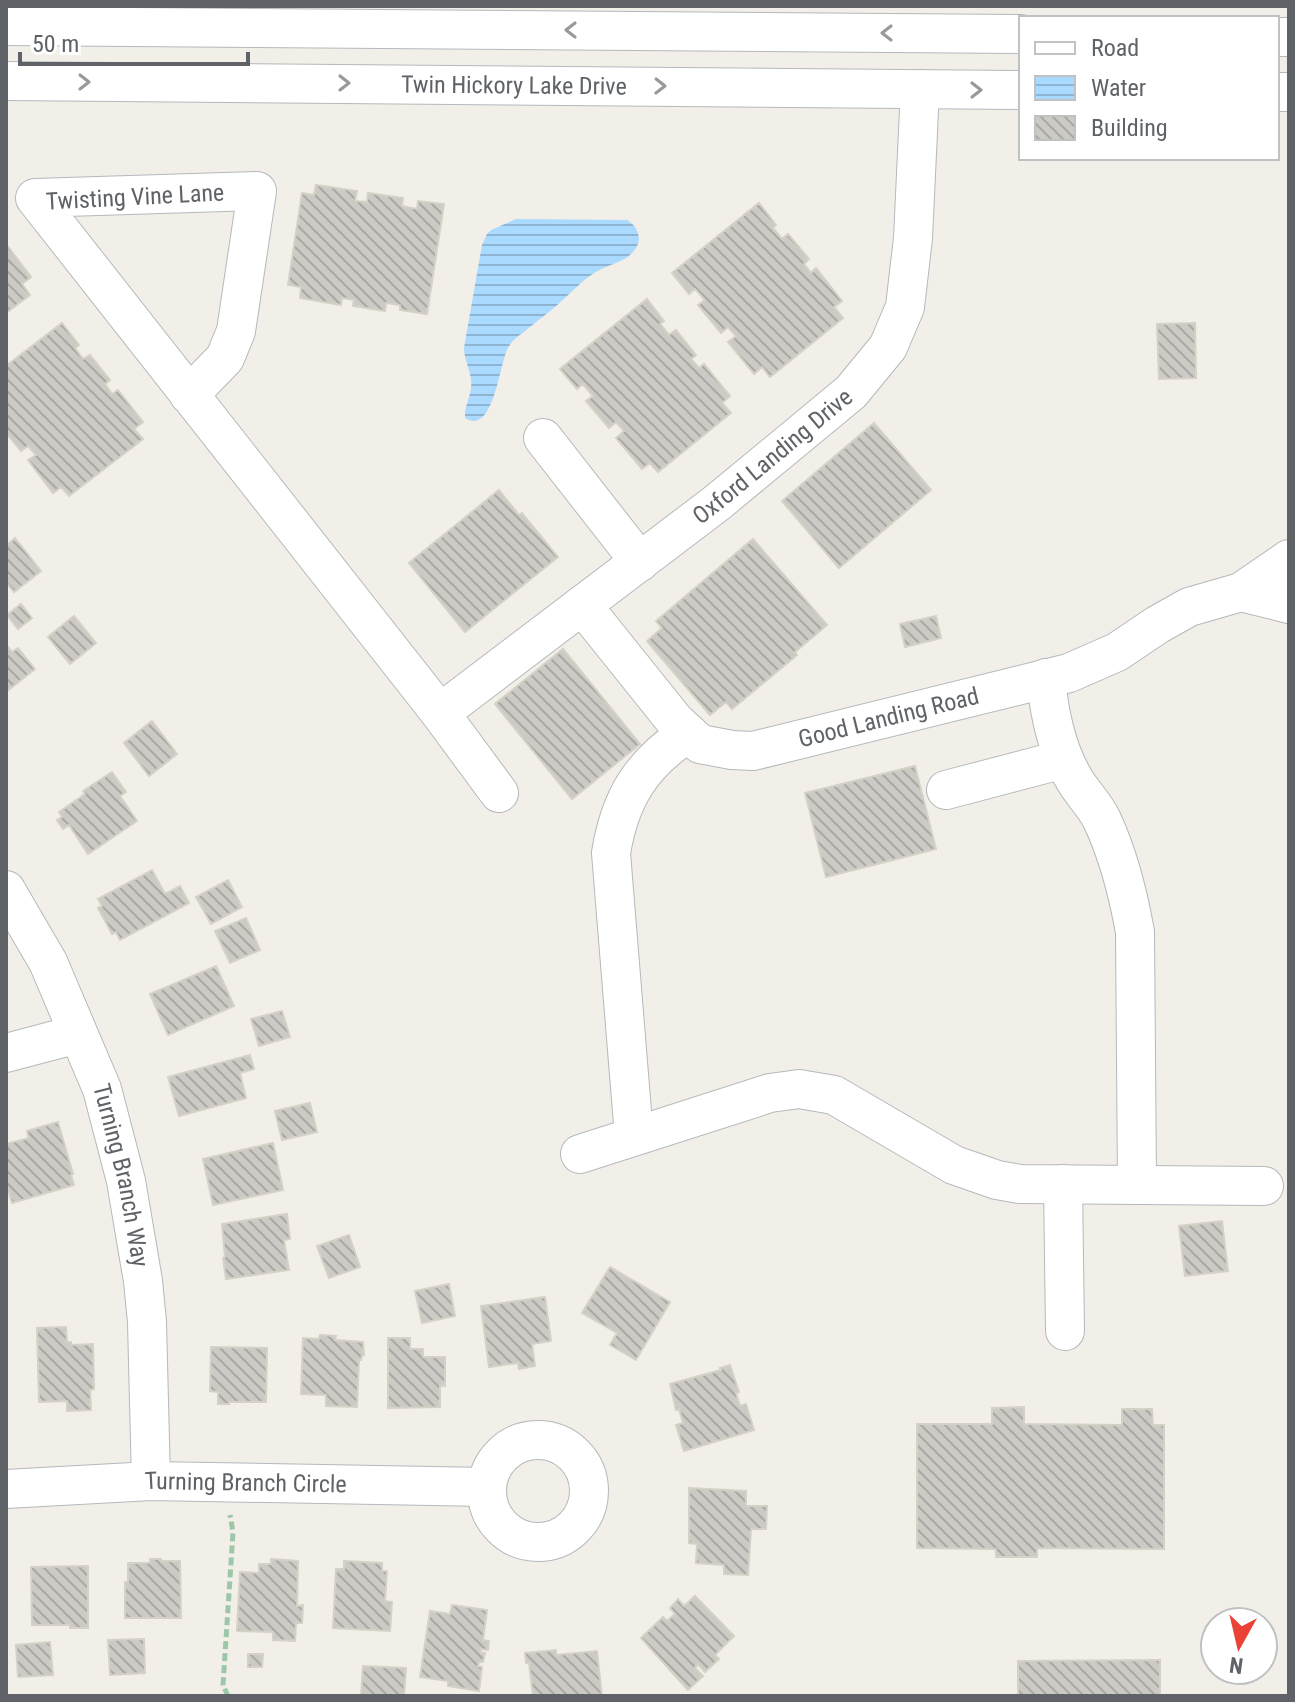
<svg xmlns="http://www.w3.org/2000/svg" width="1295" height="1702" font-family="'Roboto Condensed',sans-serif">
<style>
.water{fill:url(#water-rules)}
.building{fill:url(#building-back-hatch);stroke:#d6d1c6;stroke-width:2}
.lines{fill:none;stroke-linecap:round;stroke-linejoin:round}
.minor-casing{stroke:#b5b8bc;stroke-width:40}
.path{stroke:#9cc7a9;stroke-width:5;stroke-dasharray:8 4;stroke-linecap:butt}
.minor{stroke:#fff;stroke-width:38}
.oneway{stroke:#979a9d}
.labels{text-anchor:middle;dominant-baseline:central;stroke-width:6;stroke-linejoin:round;paint-order:stroke}
.street-label{font-size:24px;fill:#5f6368;stroke:#fff}
</style>
<defs>
<pattern id="water-rules" width="6" height="5" patternUnits="userSpaceOnUse" patternTransform="scale(2)"><rect width="6" height="5" fill="#aadaff"/><path d="M0 2.5h6" fill="none" stroke="#8eb4d2"/></pattern>
<pattern id="building-back-hatch" width="6" height="6" patternUnits="userSpaceOnUse" patternTransform="scale(2)"><rect width="6" height="6" fill="#cccac5"/><path d="M-1 5l2 2M0 0l6 6M5-1l2 2" fill="none" stroke="#a9a8a4"/></pattern>
</defs>
<rect width="100%" height="100%" fill="#f1efe8"/>
<!-- water -->
<path class="water" d="M516,219L627,220C636,225 642,236 637,246C628,263 610,263 596,272C585,278 576,288 567,296C554,309 538,320 524,332C517,337 511,341 507,350C499,367 493,436 465,418C464,405 473,393 471,380C470,369 464,359 464,348L482,245L487,234L491,230Z"/>
<!-- building -->
<path class="building" d="M316,185L357,191L355,201L367,202L368,193L403,198L402,206L417,209L418,201L444,204L427,314L400,310V305L386,303L385,311L353,306L354,300L342,298L341,305L300,298L301,287L288,285L302,193L314,195Z
M759,203L776,225L773,228L782,239L788,234L809,259L804,264L811,273L816,268L842,301L834,307L843,318L770,377L762,367L754,374L728,342L736,336L728,327L721,333L698,305L705,300L695,289L689,294L672,273Z
M6,244L31,277L22,284L30,295L6,313Z
M647,299L664,321L660,324L669,335L676,330L696,355L691,359L699,368L704,364L730,396L722,403L731,413L658,472L650,463L642,469L616,438L624,431L616,422L609,428L586,401L593,396L583,384L577,389L560,369Z
M62,323L79,345L75,348L83,359L90,355L110,380L105,384L112,394L118,390L143,422L134,429L143,439L69,496L61,487L53,493L28,460L36,455L28,446L21,451L6,433V366Z
M1195,323L1196,378L1159,379L1157,324Z
M874,423L931,490L839,568L782,501Z
M499,490L519,515L522,513L558,557L465,632L409,563Z
M15,538L41,571L14,592L6,582V546Z
M753,539L827,625L795,652L797,655L732,709L726,702L710,715L647,641L662,628L656,621Z
M21,604L32,618L18,629L7,615Z
M74,616L96,643L70,664L48,637Z
M936,616L941,638L905,647L900,624Z
M6,644L12,652L18,648L35,669L6,692Z
M563,649L640,744L572,799L495,704Z
M152,721L177,754L149,776L124,743Z
M915,766L936,849L826,877L805,793Z
M112,772L126,792L120,796L137,821L88,854L69,825L63,829L57,820L62,817L59,812L85,794L83,791Z
M152,870L165,894L180,886L189,903L120,940L116,932L112,934L98,908L102,906L98,899Z
M228,880L242,907L211,924L196,897Z
M246,918L260,950L230,963L215,931Z
M216,966L234,1006L168,1035L150,994Z
M282,1011L290,1037L259,1046L251,1019Z
M250,1055L254,1069L240,1073L246,1098L179,1116L168,1077Z
M310,1103L317,1132L282,1140L275,1111Z
M58,1122L73,1174L71,1175L74,1185L12,1203L6,1182V1144L29,1138L27,1131Z
M273,1143L283,1190L213,1205L203,1159Z
M287,1214L290,1239L284,1240L289,1270L226,1279L223,1258L225,1257L222,1224Z
M1222,1221L1228,1271L1185,1276L1179,1226Z
M349,1235L360,1267L329,1278L317,1246Z
M610,1267L670,1302L636,1360L610,1345L617,1333L582,1313Z
M449,1284L455,1316L422,1323L415,1291Z
M545,1297L551,1341L532,1344L535,1366L519,1369L518,1363L489,1367L481,1306Z
M66,1327L67,1342H71V1345L93,1344L94,1389L90,1390L91,1410L67,1411V1401L39,1402L37,1328Z
M320,1335L336,1336L335,1340L363,1342L364,1355L362,1356L361,1360H359L357,1407L326,1406V1395L301,1394L303,1338L319,1339Z
M388,1338H410V1349H423V1357H445V1386H440V1407L388,1408Z
M211,1347L267,1348L266,1402H229V1404H218V1392L210,1391Z
M730,1365L739,1392L736,1393L740,1406L746,1404L754,1430L684,1451L676,1425L683,1423L679,1409L676,1410L670,1384L721,1370L720,1368Z
M1024,1407V1424L1122,1425V1409H1152L1153,1425H1164V1549L1037,1548V1557H996V1549L917,1548V1424H992V1408Z
M689,1488L746,1491V1506H767L766,1529H751L748,1575L724,1574V1565L696,1563L697,1544L689,1543Z
M150,1559H161V1561H180L181,1618H125V1582H128V1563H150Z
M271,1559L298,1561L297,1606L303,1605L302,1623H296L295,1641L273,1640V1632L237,1631L240,1572L259,1573V1564H271Z
M344,1561L382,1563V1571H387L385,1601L392,1602L390,1631L333,1628L336,1569H344Z
M88,1566V1628H70V1625H32L31,1567Z
M695,1596L734,1636L715,1655L719,1659L705,1672L698,1664L695,1668L703,1676L688,1690L641,1638L663,1617L667,1621L675,1614L670,1608L678,1599L684,1606Z
M452,1605L487,1610L483,1640L489,1641L488,1650L481,1649V1653H485L483,1662H479L478,1666L482,1667L479,1691L448,1686V1681L420,1677L430,1611L450,1614Z
M144,1639L145,1673L110,1675L108,1640Z
M50,1642L53,1675L18,1677L16,1645Z
M556,1650V1655L597,1651L602,1696H533L529,1663H526L525,1653Z
M248,1654H263L262,1667H248Z
M1160,1660V1696H1018V1661Z
M363,1666L406,1668L404,1696H361Z"/>
<g class="lines">
<defs>
<g id="minor">
<path d="M6,26L1021,34"/>
<path d="M1277,37H1289"/>
<path id="s1" d="M6,81L1021,90"/>
<path d="M1277,92H1289"/>
<path d="M189,395L225,358L236,331L257,191L35,198L440,713L499,793"/>
<path d="M543,438L640,562"/>
<path d="M1241,592L1289,604"/>
<path id="s2" d="M582,605L675,721L700,744L732,750L753,751L1069,673L1117,652L1157,625L1189,607L1241,592L1289,559"/>
<path d="M1046,678C1049,713 1056,748 1074,779C1082,793 1095,805 1102,820C1119,856 1128,893 1135,932L1137,1185"/>
<path id="s3" d="M440,713L718,502L851,392L888,347L905,307L913,238L920,89"/>
<path d="M946,790L1064,759"/>
<path id="s4" d="M6,890L48,962L102,1089L126,1181L143,1281L147,1322L151,1481"/>
<path d="M6,1053L78,1034"/>
<path d="M634,1136L611,853C620,798 641,764 688,733"/>
<path d="M580,1154L770,1093L799,1089L834,1095L954,1165L997,1180L1020,1184L1264,1186"/>
<path d="M1063,1184L1065,1331"/>
<circle cx="538" cy="1491" r="51"/>
<path id="s5" d="M6,1489L151,1481L487,1487"/>
</g>
</defs>
<!-- minor casing -->
<use href="#minor" class="minor-casing"/>
<!-- path -->
<path class="path" d="M228,1696L223,1685L233,1532L230,1515"/>
<!-- minor -->
<use href="#minor" class="minor"/>
</g>
<!-- one-way arrows -->
<defs><path id="oneway-chevron" d="M-2-3.5L2.5 0L-2 3.5" fill="none" stroke-width="1.6" stroke-linecap="round" stroke-linejoin="round" transform="scale(2)"/></defs>
<g class="oneway">
<use href="#oneway-chevron" transform="translate(571 30) rotate(-180)"/>
<use href="#oneway-chevron" transform="translate(887 33) rotate(-180)"/>
<use href="#oneway-chevron" transform="translate(84 82)"/>
<use href="#oneway-chevron" transform="translate(344 83)"/>
<use href="#oneway-chevron" transform="translate(660 86) rotate(1)"/>
<use href="#oneway-chevron" transform="translate(976 90)"/>
</g>
<g class="labels">
<!-- street labels -->
<g class="street-label">
<text stroke="none"><textPath href="#s1" startOffset="508">Twin Hickory Lake Drive</textPath></text>
<text transform="translate(135 197) rotate(-3)">Twisting Vine Lane</text>
<text stroke="none"><textPath href="#s3" startOffset="420">Oxford Landing Drive</textPath></text>
<text stroke="none"><textPath href="#s2" startOffset="376">Good Landing Road</textPath></text>
<text stroke="none"><textPath href="#s4" startOffset="310">Turning Branch Way</textPath></text>
<text stroke="none"><textPath href="#s5" startOffset="240">Turning Branch Circle</textPath></text>
</g>
</g>
<!-- border -->
<rect width="1295" height="1702" fill="none" stroke="#5f6368" stroke-width="16"/>
<!-- legend -->
<rect x="1019" y="16" width="260" height="144" fill="#ffffff" stroke="#bfc1c3" stroke-width="2"/>
<rect x="1035" y="42" width="40" height="12" fill="#ffffff" stroke="#bfc1c3" stroke-width="2"/>
<text x="1091" y="56" font-size="24" fill="#5f6368">Road</text>
<rect x="1035" y="76" width="40" height="24" fill="url(#water-rules)" stroke="#bfc1c3" stroke-width="2"/>
<text x="1091" y="96" font-size="24" fill="#5f6368">Water</text>
<rect x="1035" y="116" width="40" height="24" fill="url(#building-back-hatch)" stroke="#bfc1c3" stroke-width="2"/>
<text x="1091" y="136" font-size="24" fill="#5f6368">Building</text>
<!-- north arrow -->
<g transform="translate(1239 1646) rotate(188)"><circle r="38" fill="#ffffff" stroke="#bfc1c3" stroke-width="2"/>
<path d="M0-6L14 30L0 20L-14 30Z" fill="#ea4335"/>
<text y="-12" font-size="22" font-weight="bold" text-anchor="middle" fill="#5f6368">N</text>
</g>
<!-- scale -->
<path d="M20 52v12h228v-12" fill="none" stroke="#5f6368" stroke-width="4"/>
<text x="32" y="52" font-size="24" fill="#5f6368" stroke="#ffffff" stroke-width="6" paint-order="stroke">50 m</text>
</svg>
